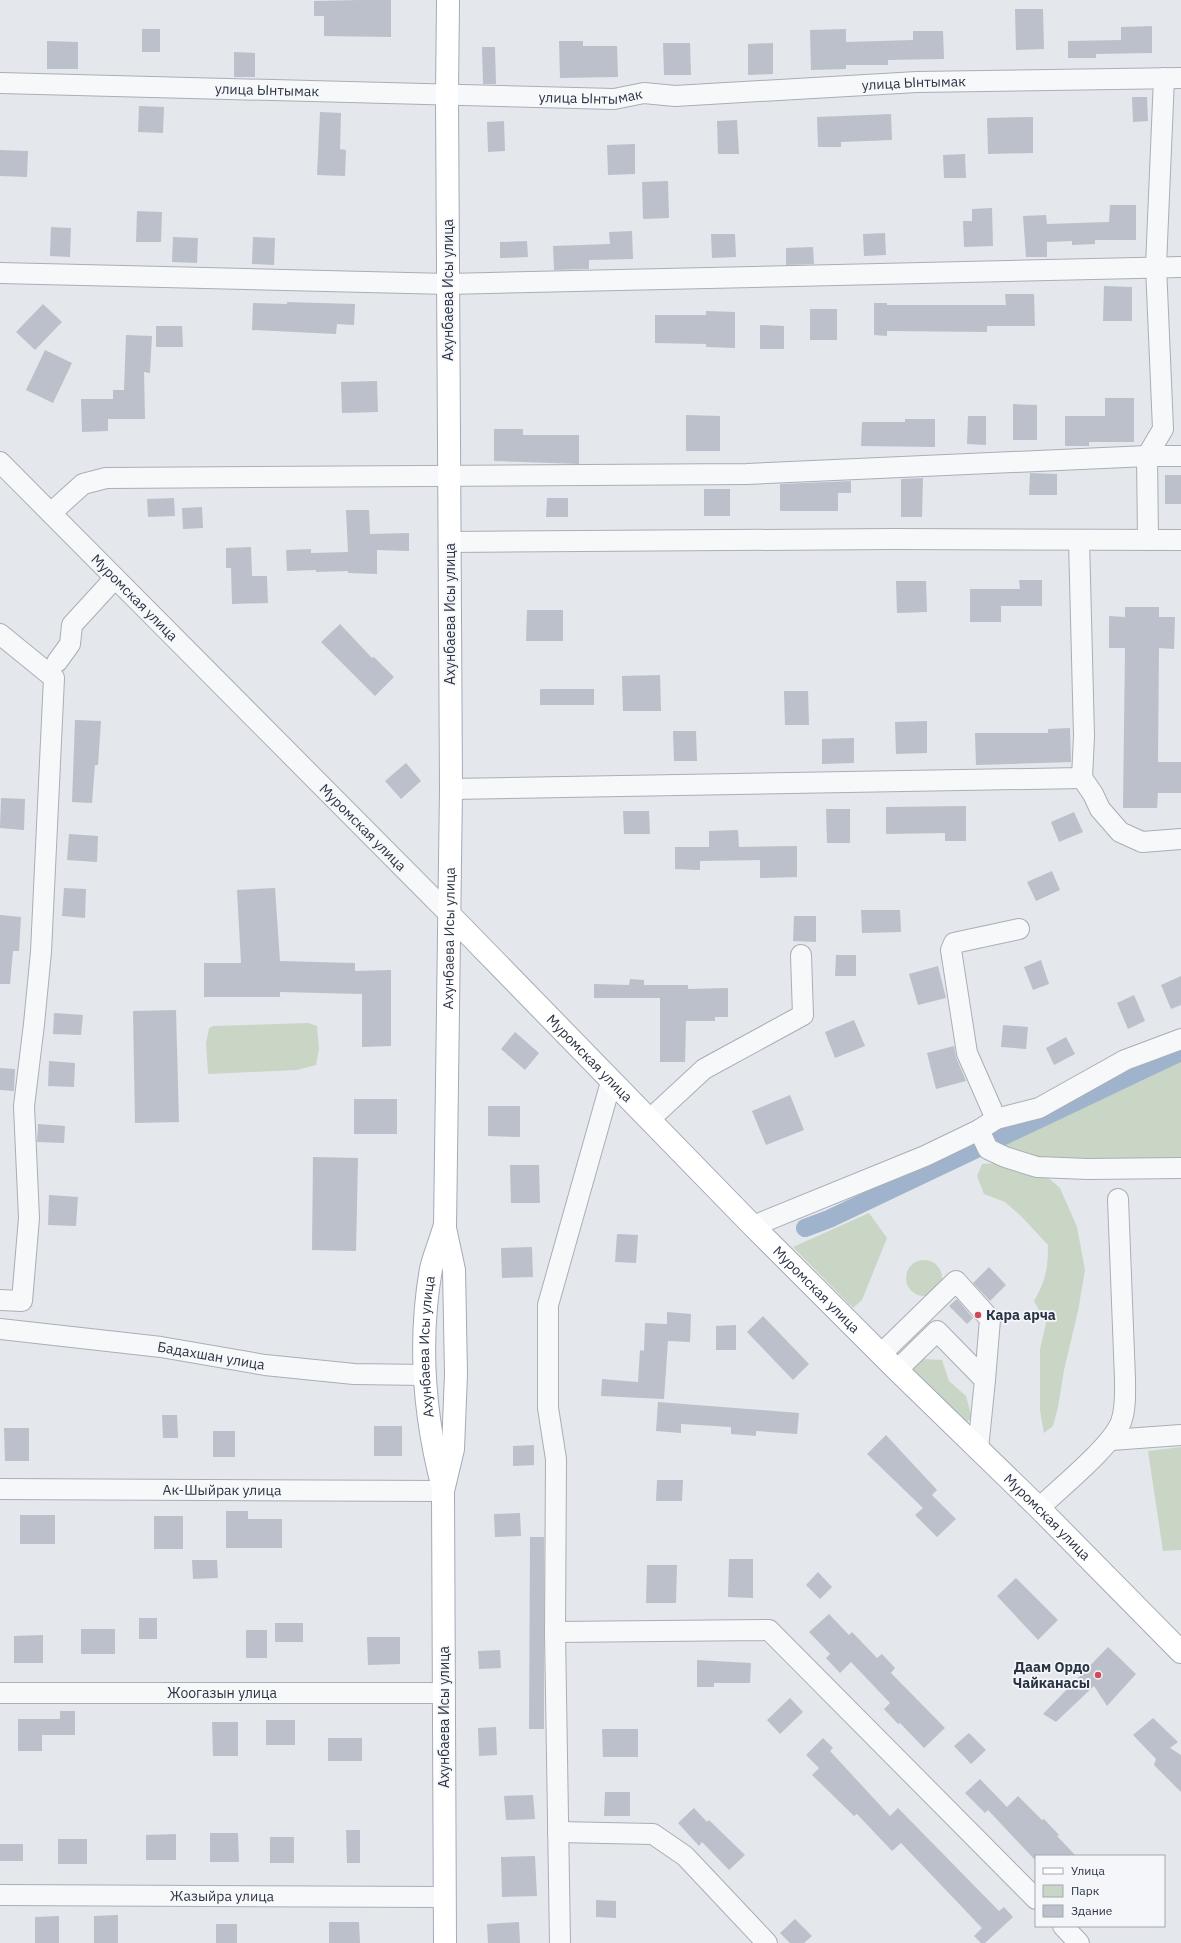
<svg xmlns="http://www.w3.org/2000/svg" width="1181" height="1943" font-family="'IBM Plex Sans',sans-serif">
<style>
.green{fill:#c9d6c5}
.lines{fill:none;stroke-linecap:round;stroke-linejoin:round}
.canal{stroke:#9fb4cc;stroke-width:18}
.building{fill:#bbc0ca}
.minor-casing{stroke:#a9aeb7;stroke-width:22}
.major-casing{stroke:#a3abb8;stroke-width:24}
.minor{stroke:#f7f8fa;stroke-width:20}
.major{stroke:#fff;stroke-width:22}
.poi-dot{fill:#d1495b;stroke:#f4f6f9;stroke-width:1.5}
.labels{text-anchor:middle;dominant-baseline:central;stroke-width:3.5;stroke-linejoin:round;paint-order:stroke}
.street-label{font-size:14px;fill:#2b3445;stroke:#f4f6f9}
.poi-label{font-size:14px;font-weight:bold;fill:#2b3445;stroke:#f4f6f9;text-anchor:start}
</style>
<rect width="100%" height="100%" fill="#e4e7ec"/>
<!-- green -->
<path class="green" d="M308,1023L317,1026L319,1049L316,1065L297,1070L208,1074L206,1043L209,1028L213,1026Z
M1181,1061V1163L1054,1162L994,1144C1057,1117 1121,1093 1181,1061Z
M997,1163L1045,1175L1060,1188L1077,1227L1085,1270L1078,1311L1064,1370L1058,1407L1053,1426L1044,1433L1040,1411V1349L1046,1323L1034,1301C1046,1280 1048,1268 1048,1245L1021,1216L1005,1202L984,1194L977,1176L982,1164Z
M869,1213L887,1238L862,1300L853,1308L793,1247Z
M906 1278a18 18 0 1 1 36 0a18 18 0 1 1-36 0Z
M924,1359L942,1360L949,1381L966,1396L972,1418L965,1423L911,1368Z
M1181,1447V1550L1163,1551L1148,1451Z"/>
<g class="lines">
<!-- canal -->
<path class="canal" d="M805,1228L829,1219L1181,1052"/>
</g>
<!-- building -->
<path class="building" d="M359,0H391V37L324,36V16H314V1Z
M1015,9H1043L1044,49L1016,50Z
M1152,26V53L1096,54V58H1068V41L1121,40V27Z
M142,29H160V52H142Z
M846,29V42L913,40V31H943L944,59L888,60V65H846V69L811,70L810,30Z
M47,41L78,42V69H47Z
M559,41H583V46H617L618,77L560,78Z
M663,43H690L691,75H664Z
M773,43V74L748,75V44Z
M482,47H495L496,84H483Z
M234,52L255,53V77H234Z
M1132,97H1147L1148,121L1133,122Z
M139,106L164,107L163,133L138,132Z
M320,112L341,113L340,149L346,150L345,176L317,175Z
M891,114L892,140L841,142V147H818L817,117Z
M1033,117V153L988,154L987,118Z
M737,120L739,154H718L717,121Z
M504,121L505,151L488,152L487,122Z
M635,144V174L608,175L607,145Z
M0,150L28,151L27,177L0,176Z
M965,154L966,178H944L943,155Z
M668,181L669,218L643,219L642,182Z
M1110,205H1136V240H1095V244L1072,245V241L1047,242V257H1026L1023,216L1046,215L1047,224L1109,222Z
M992,208L993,246L964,247L963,221H972V209Z
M137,211L162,212L161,242H136Z
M51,227L71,228L70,257L50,256Z
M632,231L633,259L589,260V269L554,270L553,246L610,244L609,232Z
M885,233L886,255L864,256L863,234Z
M711,234H735L736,257L712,258Z
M173,237L198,238L197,263L172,262Z
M253,237L275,238L274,265L252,264Z
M527,241L528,257L500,258V242Z
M813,247L814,264L786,265V248Z
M1104,286L1132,287V321H1103Z
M1005,294H1034L1035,326H987V332L887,331V336L874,335V303H887V305H1006Z
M287,302L355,304L354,325L337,324L336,334L252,330L253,303L287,304Z
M43,304L62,322L35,350L16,332Z
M810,309H837V340H810Z
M706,311L735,312V348L706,347V344L655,343V315H706Z
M760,325L784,326V349H760Z
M156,326H182L183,347H156Z
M126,335L152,336L150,373L144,372L145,419H108V431L82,432L81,399H113V390H124Z
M45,350L72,363L53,403L26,390Z
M377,381L378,412L342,413L341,382Z
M1105,398H1134V442H1089V446H1065V416H1105Z
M1013,404L1037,405V440H1013Z
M686,415L720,416V451H686Z
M968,416H986V445L967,444Z
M905,419H935V447L861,446L862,422H905Z
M494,429H523V435H579V464L494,461Z
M1030,473L1057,474V495H1029Z
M1165,475H1181V504H1165Z
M923,478L922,517H901V479Z
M851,481V493H838V511H780V484Z
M704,489H730V516H704Z
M174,498L175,516L148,517L147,499Z
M547,498H568V517H546Z
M202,507L203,528L183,529L182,508Z
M346,510H369L370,534L409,533V551L377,550V574L348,573V571L316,572V570L287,571L286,550L311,549V553L348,552Z
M251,547L252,576H267L268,603L232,604L231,568H226V548Z
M1019,580H1042V606H1001V622H970V589H1020Z
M896,581H926L927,612L897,613Z
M1125,607H1159V617H1175L1174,649L1159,648L1158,762H1181V793H1158L1157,808H1123L1125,648H1109V616L1125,617Z
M527,610H563V641H526Z
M340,624L372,658L374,657L394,677L375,696L321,642Z
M660,675L661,711H623L622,676Z
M540,689H594V705H540Z
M784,691H808L809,725H785Z
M75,720L101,721L98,765H95L92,803L72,802Z
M927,721V753L896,754L895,722Z
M1070,728L1071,762L976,765L975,733H1048V729Z
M673,731H696L697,761H674Z
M854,738V763L822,764V739Z
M406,763L421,781L401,799L385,781Z
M1,798L25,799L24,830L0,828Z
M966,806V841H945V833L886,834V807Z
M826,809H850V843H827Z
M623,811H649L650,834H624Z
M1074,812L1083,832L1059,842L1051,822Z
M738,830L739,847L797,846V877L760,878V860L700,861V870L675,869V847H709V831Z
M69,834L98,836L97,862L67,860Z
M1052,871L1060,890L1036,901L1027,882Z
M64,888L86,889L85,918L62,916Z
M275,888L280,961L355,963V971L391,970V1046L362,1047V994L280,992V997H204V963H241L237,890Z
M861,910H900L901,932L862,933Z
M0,915L21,917L19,951H13L10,984H0Z
M794,916H816V942L793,941Z
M836,955H856V976H835Z
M1041,960L1049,984L1033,990L1024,967Z
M938,966L946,998L918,1005L909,974Z
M1181,976V1005L1171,1009L1161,985Z
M630,979L644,980V985H688V989L728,988V1017H715V1021H686L685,1062H660V998H594V984L629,985Z
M1134,995L1145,1021L1128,1029L1117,1003Z
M176,1010L179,1122L135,1123L133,1011Z
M54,1013L83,1015L81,1035L53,1034Z
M854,1020L865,1046L835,1058L825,1032Z
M1003,1025L1028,1027L1026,1049L1001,1047Z
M515,1032L539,1053L525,1070L501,1049Z
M1066,1037L1075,1054L1054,1065L1046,1048Z
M954,1046L956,1057L966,1081L936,1089L927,1053Z
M49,1061L75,1063L74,1087L48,1086Z
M0,1068L15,1069L14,1091L0,1090Z
M790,1095L804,1130L766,1145L752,1111Z
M354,1099H397V1134H354Z
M488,1106H520V1137L488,1136Z
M38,1124L65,1126L64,1143L37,1142Z
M313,1157L358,1158L356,1251L312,1250Z
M510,1165H539L540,1203H511Z
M49,1195L78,1197L76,1226L48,1225Z
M617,1234L638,1235L636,1263L615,1262Z
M532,1247L533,1277L502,1278L501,1248Z
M989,1267L1006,1285L990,1301L973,1283Z
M957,1299L973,1318L967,1324L949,1306Z
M667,1312L691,1314L690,1342L668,1341L664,1399L601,1396L602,1379L638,1382L640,1350L644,1351L645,1323L667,1324Z
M763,1316L809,1364L793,1380L747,1332Z
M736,1325V1350H716V1326Z
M658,1402L799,1413L797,1434L756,1431V1436L731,1434V1427L681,1424V1433L656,1431Z
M162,1415H177L178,1438H163Z
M374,1426H402V1456H374Z
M4,1428H29V1461H5Z
M213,1431H235V1457H213Z
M886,1435L937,1490L932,1495L956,1519L937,1537L915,1515L923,1508L867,1454Z
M534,1445V1465L513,1466V1446Z
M657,1480H683L682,1501H656Z
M226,1511H248V1519H282V1548H226Z
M520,1513L521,1536L495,1537L494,1514Z
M20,1515H55V1544H20Z
M154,1516H183V1549H154Z
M530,1537H544V1729H529Z
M729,1559H753V1598L728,1597Z
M192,1560H217L218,1578L193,1579Z
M647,1565H677L676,1603H646Z
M818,1572L832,1587L820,1599L806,1585Z
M1016,1578L1058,1620L1038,1640L997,1596Z
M829,1614L849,1635L852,1632L877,1658L882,1654L895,1668L891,1673L945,1728L924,1748L900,1723L898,1724L884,1709L890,1703L851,1662L840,1673L826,1658L830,1654L809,1632Z
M139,1618H157V1639H139Z
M275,1623H303V1642H275Z
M81,1629H115V1654H81Z
M246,1630H267V1658H246Z
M43,1635V1663H14V1636Z
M367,1637H400V1664L368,1665Z
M1108,1647L1136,1674L1107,1706L1094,1686L1056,1722L1043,1714Z
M500,1650L501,1668L479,1669L478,1651Z
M697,1660L751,1663L750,1683H714V1687H697Z
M790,1698L803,1712L780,1734L767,1720Z
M60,1711H75V1735H42V1751H18V1719H60Z
M1153,1718L1178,1742L1170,1748L1181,1755V1792L1154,1765L1156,1759L1133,1735Z
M266,1720H295V1745H266Z
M212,1722H238V1756H213Z
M496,1727L497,1755L479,1756L478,1728Z
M602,1729H638V1757H603Z
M969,1733L986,1750L971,1764L954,1746Z
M328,1738H362V1761H328Z
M823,1738L833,1748L830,1751L890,1816L898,1808L999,1911L1004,1907L1013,1917L985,1943H981L974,1936L982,1928L901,1843L892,1851L857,1814L854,1816L812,1775L819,1768L806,1755Z
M980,1779L1007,1807L1018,1796L1042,1820L1044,1819L1059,1835L1057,1836L1076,1856H1036L1034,1859L988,1810L985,1813L965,1793Z
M605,1792H630V1816H604Z
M533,1795L535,1819L506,1820L504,1796Z
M694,1808L707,1822L709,1820L745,1855L729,1870L702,1842L699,1846L678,1823Z
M346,1830H360V1863H347Z
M210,1833H238L239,1862H210Z
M176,1834V1860H146V1835Z
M270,1837H294V1863H270Z
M58,1839H87V1864H58Z
M0,1844H23V1861H0Z
M535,1856L537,1896L502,1897L501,1857Z
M596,1900L616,1901V1918L596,1917Z
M118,1915V1943H94V1916Z
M59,1916V1943H35V1917Z
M795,1919L812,1936L804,1943H790L780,1933Z
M329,1922H359L360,1943H329Z
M519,1922L520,1943H488L487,1924Z
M216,1924H237V1943H216Z"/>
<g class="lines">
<defs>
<g id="minor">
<path id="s1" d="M0,83L614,99L644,93L675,96L917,82L1181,78"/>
<path d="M0,273L448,284L1181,267"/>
<path id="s2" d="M0,462L450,915"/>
<path d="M51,513L83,484L106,478L747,474L1147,456H1181"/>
<path d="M1148,540L1147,456L1163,429L1156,266L1164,78"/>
<path d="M450,542L893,539L1181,540"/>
<path d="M0,634L54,678L41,952L34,1024L24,1106L29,1218L22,1301L0,1300"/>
<path d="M57,662L70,644L72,625L115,578"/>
<path d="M1082,778L1093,794L1100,809L1120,832L1142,842L1181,839"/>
<path d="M451,789L1082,778L1084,736L1079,540"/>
<path d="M996,1119L967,1053L951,950L954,943L1019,929"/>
<path d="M649,1120L704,1069L803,1015L801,955"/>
<path d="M979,1130L988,1149L1005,1157L1037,1167L1088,1169L1181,1168"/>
<path d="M753,1226L925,1156L979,1130L996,1119L1039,1108L1125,1060L1181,1039"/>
<path id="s3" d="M0,1329L161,1347L265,1365L354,1374L424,1375"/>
<path d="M881,1354L956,1281L990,1319L985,1380"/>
<path d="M897,1370L937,1331L985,1380L978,1449"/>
<path d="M1111,1440L1181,1435"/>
<path id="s4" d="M0,1489L443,1491"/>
<path d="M1039,1508C1060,1488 1112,1446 1121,1422C1126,1409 1125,1393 1125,1379L1118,1199"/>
<path d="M555,1632L769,1630L1036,1899"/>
<path id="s5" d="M0,1693H444"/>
<path d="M558,1832L653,1834L685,1856L767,1943"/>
<path id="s6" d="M0,1895L444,1897"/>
<path d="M1063,1926L1079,1943"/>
<path d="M560,1943L555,1632L556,1459L548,1408V1305L611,1082"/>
</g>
<g id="major">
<path id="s7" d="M450,915L753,1226L897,1370L1039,1508L1181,1652"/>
<path id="s8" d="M443,1488C424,1416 418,1343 431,1269C434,1256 440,1242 444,1228"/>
<path id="s9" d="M445,1943L443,1491L453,1449L456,1374L454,1270L445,1228L451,789L447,95L448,0"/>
</g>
</defs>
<!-- minor casing -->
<use href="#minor" class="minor-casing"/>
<!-- major casing -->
<use href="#major" class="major-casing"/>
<!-- minor -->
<use href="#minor" class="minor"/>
<!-- major -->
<use href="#major" class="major"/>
</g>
<!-- markers -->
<g class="poi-dot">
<circle cx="978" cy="1315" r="4"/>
<circle cx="1098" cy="1675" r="4"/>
</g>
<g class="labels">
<!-- street labels -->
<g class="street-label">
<text stroke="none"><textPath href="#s1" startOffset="915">улица Ынтымак</textPath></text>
<text stroke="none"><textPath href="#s1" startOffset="267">улица Ынтымак</textPath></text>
<text stroke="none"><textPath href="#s1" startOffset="591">улица Ынтымак</textPath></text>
<text transform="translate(448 290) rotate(-90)">Ахунбаева Исы улица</text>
<text stroke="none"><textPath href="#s2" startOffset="191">Муромская улица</textPath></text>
<text transform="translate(450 614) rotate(-90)">Ахунбаева Исы улица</text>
<text stroke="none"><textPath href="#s2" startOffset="515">Муромская улица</textPath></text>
<text stroke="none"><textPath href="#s9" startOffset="1007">Ахунбаева Исы улица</textPath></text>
<text stroke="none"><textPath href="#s7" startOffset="200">Муромская улица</textPath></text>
<text stroke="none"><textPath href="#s7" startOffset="524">Муромская улица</textPath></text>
<text stroke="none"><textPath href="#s8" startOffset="143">Ахунбаева Исы улица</textPath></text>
<text stroke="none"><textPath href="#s3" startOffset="213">Бадахшан улица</textPath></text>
<text stroke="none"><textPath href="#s4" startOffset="222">Ак-Шыйрак улица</textPath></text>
<text stroke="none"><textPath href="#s7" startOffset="848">Муромская улица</textPath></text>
<text stroke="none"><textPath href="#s5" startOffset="222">Жоогазын улица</textPath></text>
<text transform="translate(444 1717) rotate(-90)">Ахунбаева Исы улица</text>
<text stroke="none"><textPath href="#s6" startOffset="222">Жазыйра улица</textPath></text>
</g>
<!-- poi labels -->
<g class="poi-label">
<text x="986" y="1315">Кара арча</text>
<text x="1090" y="1667" text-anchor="end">Даам Ордо<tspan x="1090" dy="16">Чайканасы</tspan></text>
</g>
</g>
<!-- legend -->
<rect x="1035" y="1855" width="130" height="72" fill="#f4f6f9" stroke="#a4a8b1"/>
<rect x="1043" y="1868" width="20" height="6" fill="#ffffff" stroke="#a4a8b1"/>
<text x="1071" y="1875" font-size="12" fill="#2b3445">Улица</text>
<rect x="1043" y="1885" width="20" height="12" fill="#c9d6c5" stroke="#a4a8b1"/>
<text x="1071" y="1895" font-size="12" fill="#2b3445">Парк</text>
<rect x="1043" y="1905" width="20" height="12" fill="#bbc0ca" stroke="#a4a8b1"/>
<text x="1071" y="1915" font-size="12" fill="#2b3445">Здание</text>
</svg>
